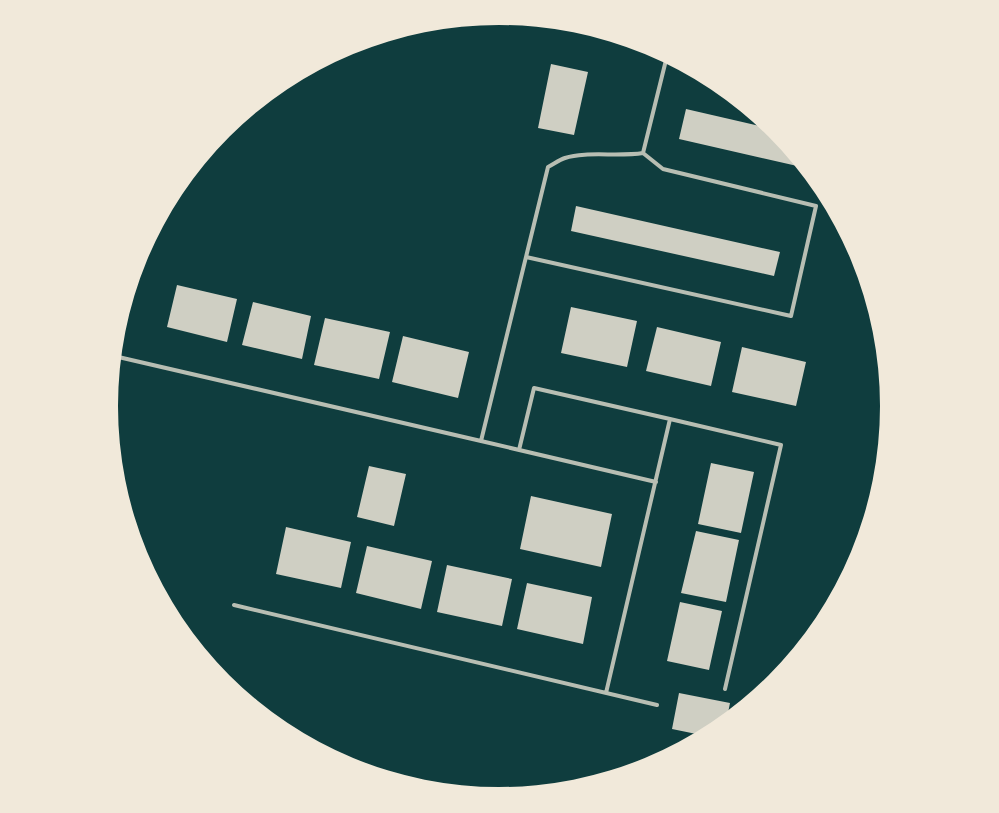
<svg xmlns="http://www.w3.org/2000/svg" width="999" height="813" font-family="Figtree,sans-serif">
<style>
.building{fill:#cfcfc3}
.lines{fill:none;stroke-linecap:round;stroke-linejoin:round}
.service{stroke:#b8beb3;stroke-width:4}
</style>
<rect width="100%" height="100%" fill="#0f3d3e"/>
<!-- building -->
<path class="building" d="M551,64L588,72L574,135L538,128Z
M686,109L773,129L806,168L679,139Z
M576,206L780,252L774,276L571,231Z
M177,285L237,299L227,342L167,327Z
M253,302L311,316L302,359L242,345Z
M571,307L637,321L627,367L561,353Z
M325,318L390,332L379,379L314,365Z
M657,327L721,342L711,386L646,371Z
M403,336L469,352L458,398L392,382Z
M742,347L806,362L796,406L732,392Z
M711,463L754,472L741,533L698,524Z
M369,466L406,474L394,526L357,517Z
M531,496L612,514L601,567L520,549Z
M286,527L351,542L341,588L276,574Z
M696,531L739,540L726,602L681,593Z
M367,546L432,561L421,609L356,593Z
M447,565L512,579L502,626L437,612Z
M527,583L592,597L583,644L517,629Z
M680,602L722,611L709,670L667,661Z
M679,693L730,703L726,723L706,736L672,729Z"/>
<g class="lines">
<!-- service -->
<path class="service" d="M526,257L791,316L816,206L663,169L643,153
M114,356L481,441L548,167C554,164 559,160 565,158C585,151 619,157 643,153L667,56
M481,441L656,482
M519,450L534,388L670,419
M234,605L657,705
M606,693L670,419L781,445L725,689"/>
</g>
<!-- crop -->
<path d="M0 0H999V813H0ZM118 406a381 381 0 1 1 762 0a381 381 0 1 1-762 0Z" fill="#f1e9da" fill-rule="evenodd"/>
</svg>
